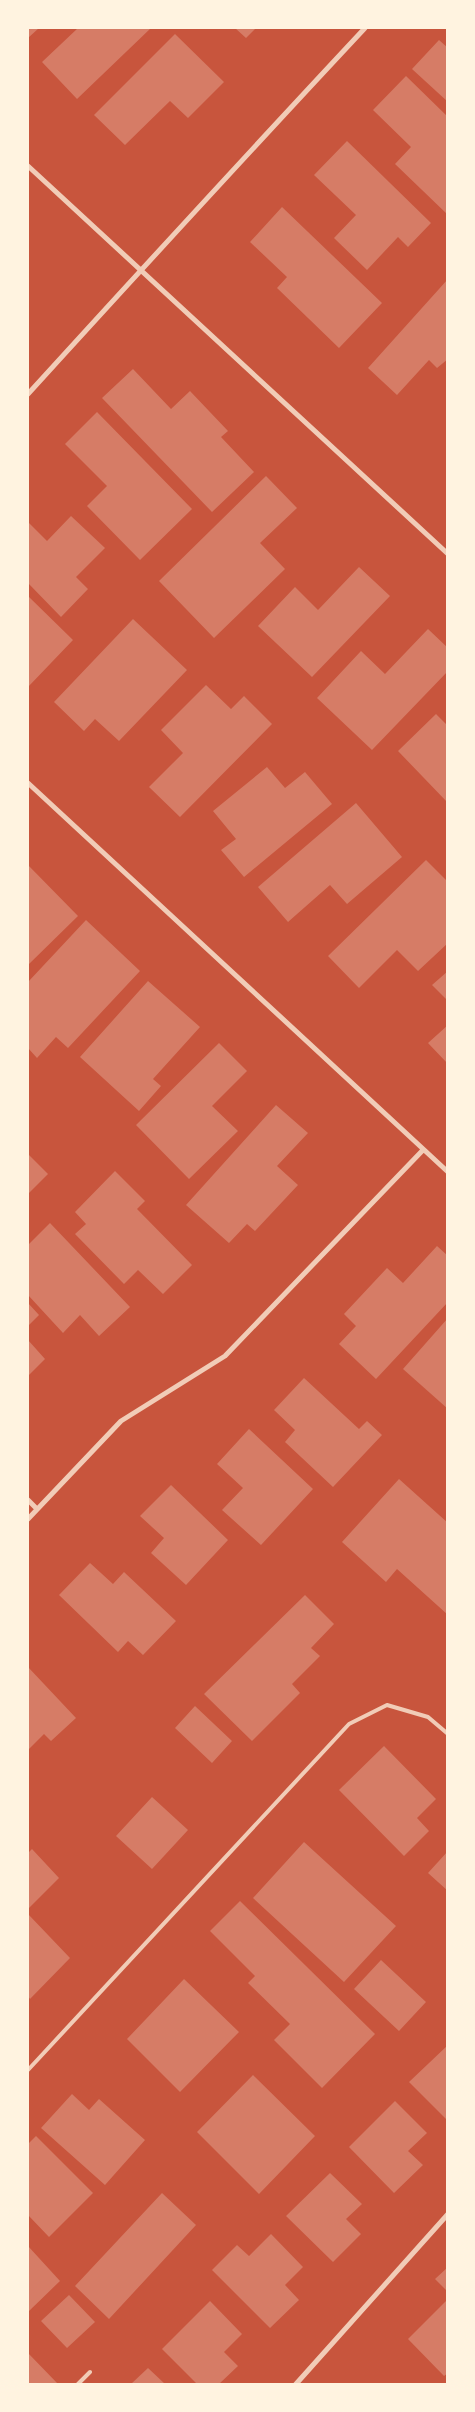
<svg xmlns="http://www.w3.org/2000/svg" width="475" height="2412" font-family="Manrope,sans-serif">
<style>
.building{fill:#d67c66}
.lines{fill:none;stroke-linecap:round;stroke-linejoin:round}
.service{stroke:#f1ccb7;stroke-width:4}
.minor{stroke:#f1ccb7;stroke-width:5}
</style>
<rect width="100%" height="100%" fill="#c8553d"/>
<!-- building -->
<path class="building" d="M28,28H39L28,38Z
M78,28H151L77,99L42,62Z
M235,28H256L246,38Z
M175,34L224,82L188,118L170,101L125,145L94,115Z
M439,40L448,48V102L412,69Z
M406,76L448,117V215L395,164L411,147L373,110Z
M347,141L431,223L408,247L398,237L367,270L334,238L356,215L314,175Z
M282,207L382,303L339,348L277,288L287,277L250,242Z
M448,279V359L437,368L429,360L397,395L368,368Z
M133,369L171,409L190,391L228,431L221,437L254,472L212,512L102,398Z
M97,412L192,509L140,560L87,506L107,486L65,444Z
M266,476L297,508L260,543L285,569L214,638L159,581Z
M71,516L105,548L76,577L88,589L61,617L28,583V522L47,541Z
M359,567L390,596L312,677L258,626L295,587L318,610Z
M28,596L73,640L28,687Z
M133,619L187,670L119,741L95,719L84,731L54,702Z
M428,629L448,648V671L372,750L317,698L361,651L385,674Z
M206,685L231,709L244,696L272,724L180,817L149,787L183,753L161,730Z
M436,714L448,726V803L398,751Z
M267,767L285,788L305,772L332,804L244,877L221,850L236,839L213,811Z
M356,803L402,857L347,904L330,885L288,922L258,887Z
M426,860L448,882V943L418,971L397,950L359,988L328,956Z
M28,865L78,916L28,965Z
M86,920L140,971L68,1048L56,1037L37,1058L28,1048V982Z
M448,971V1001L432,985Z
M148,981L200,1027L153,1079L161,1086L139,1111L80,1057Z
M448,1025V1064L428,1043Z
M219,1043L247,1071L212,1106L238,1131L189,1179L136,1125Z
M276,1105L308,1133L277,1166L298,1185L255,1231L247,1224L229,1243L186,1205Z
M28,1154L48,1174L28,1194Z
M115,1171L145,1201L137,1209L192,1265L163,1294L138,1270L124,1284L75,1234L86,1224L75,1212Z
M50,1223L130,1307L99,1336L80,1315L63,1333L28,1295V1245Z
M437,1246L448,1256V1302L376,1379L339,1344L356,1326L344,1314L387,1268L403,1283Z
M28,1303L39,1315L28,1326Z
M448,1318V1409L403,1369Z
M28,1340L45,1359L28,1376Z
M304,1378L359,1429L367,1421L382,1435L333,1487L285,1442L295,1430L274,1410Z
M249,1429L313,1489L261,1545L222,1510L243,1488L217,1464Z
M399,1479L448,1523V1615L397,1569L386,1582L342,1542Z
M171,1485L228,1540L186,1585L151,1553L164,1538L140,1516Z
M90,1563L113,1584L124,1572L176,1621L143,1655L128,1641L118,1652L59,1595Z
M305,1595L334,1624L311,1648L320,1656L292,1684L300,1693L252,1741L204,1694Z
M28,1667L76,1718L51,1741L44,1734L28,1750Z
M195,1706L232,1741L212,1763L175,1728Z
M384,1746L436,1799L417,1818L429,1831L404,1856L339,1790Z
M152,1797L188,1830L152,1869L116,1836Z
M304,1842L396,1926L344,1982L253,1898Z
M32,1849L59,1878L28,1909V1853Z
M448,1851V1891L428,1873Z
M240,1901L375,2034L322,2088L274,2040L290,2024L248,1983L255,1976L210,1931Z
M28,1914L70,1958L30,1999L28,1996Z
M381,1960L426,2002L399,2031L354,1989Z
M184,1979L239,2032L180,2092L127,2039Z
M448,2045V2121L409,2082Z
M253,2075L315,2136L259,2194L197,2132Z
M72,2094L89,2110L99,2099L145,2140L105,2185L41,2128Z
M395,2101L427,2133L408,2151L423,2165L394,2193L349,2147Z
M36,2136L93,2193L49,2237L28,2215V2144Z
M330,2173L362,2204L346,2219L361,2234L333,2262L286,2216Z
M162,2193L196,2225L109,2319L75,2286Z
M271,2234L303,2267L285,2285L299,2300L270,2328L212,2270L237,2245L249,2256Z
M28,2246L60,2281L28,2312Z
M448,2267V2292L435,2279Z
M69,2295L95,2322L67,2348L41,2321Z
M210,2301L242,2334L224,2352L238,2366L219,2384H197L162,2349Z
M446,2301L448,2373L444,2376L408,2339Z
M28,2353L58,2384H28Z
M148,2368L165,2384H131Z"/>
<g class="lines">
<!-- service -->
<path class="service" d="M28,2070L349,1724L387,1705L428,1717L448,1734
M78,2384L90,2372"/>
<!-- minor -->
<path class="minor" d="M28,166L448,554
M28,394C140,271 252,149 365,28
M28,783L448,1172
M28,1500L37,1509
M28,1519L121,1421L225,1356L423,1150
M296,2384L448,2214"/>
</g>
<!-- border -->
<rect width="475" height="2412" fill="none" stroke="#fff3e0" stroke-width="58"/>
</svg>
